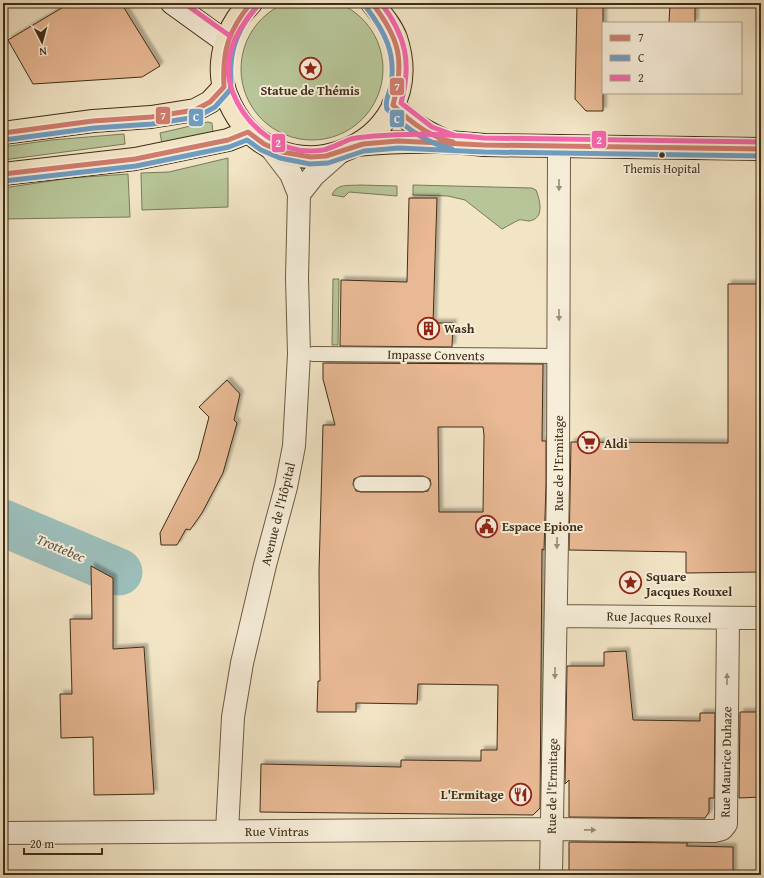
<svg xmlns="http://www.w3.org/2000/svg" width="764" height="878" font-family="'Gentium Book Plus',serif">
<style>
.green{fill:#b7c598;stroke:#7b7958}
.lines{fill:none;stroke-linecap:round;stroke-linejoin:round}
.river{stroke:#9cbeba;stroke-width:47}
.building{fill:#e8b994;stroke:#3f2d17;fill-rule:evenodd;filter:url(#shadow)}
.lane-casing{stroke:#6c5b43;stroke-width:16}
.street-casing{stroke:#6c5b43;stroke-width:24}
.secondary-casing{stroke:#3f2d17;stroke-width:24}
.primary-casing{stroke:#3f2d17;stroke-width:24}
.lane{stroke:#f7eeda;stroke-width:14}
.street{stroke:#f7eeda;stroke-width:22}
.secondary{stroke:#f7eeda;stroke-width:22}
.primary{stroke:#f2e5c6;stroke-width:22}
.bus-1-casing{stroke:#f7eeda;stroke-width:8}
.bus-2-casing{stroke:#f7eeda;stroke-width:8}
.bus-3-casing{stroke:#f7eeda;stroke-width:8}
.bus-1{stroke:#d07c6c;stroke-width:5}
.bus-2{stroke:#6f9cc1;stroke-width:5}
.bus-3{stroke:#f566ac;stroke-width:5}
.oneway{fill:#9b8e78}
.bus-dot{fill:#3f2d17;stroke:#f7eeda;stroke-width:1.5}
.labels{text-anchor:middle;dominant-baseline:central;stroke-width:4;stroke-linejoin:round;paint-order:stroke}
.bus-label{font-size:12px;fill:#3f2d17;stroke:#f7eeda}
.poi-label{font-size:13px;font-weight:bold;fill:#3f2d17;stroke:#f7eeda;text-anchor:start}
.street-label{font-size:13px;fill:#3f2d17;stroke:#f7eeda}
.water-label{font-size:14px;font-style:italic;fill:#565140;stroke:#f7eeda}
.line-badge{stroke:#f7eeda;stroke-width:1.5}
.badge-label{font-size:11px;text-anchor:middle;font-weight:bold;fill:#fff}
</style>
<defs>
<filter id="shadow"><feDropShadow dx="3.5" dy="-3.5" stdDeviation="1" flood-color="#0004"/></filter>
</defs>
<rect width="100%" height="100%" fill="#f2e5c6"/>
<filter id="stains"><feTurbulence type="fractalNoise" baseFrequency=".005" numOctaves="4"/><feColorMatrix values="0 0 0 0 .2 0 0 0 0 .09 0 0 0 0 .02 0 0 0 .5 -.17"/></filter>
<radialGradient id="worn" r=".72"><stop offset=".6" stop-color="#630" stop-opacity="0"/><stop offset="1" stop-color="#630" stop-opacity=".3"/></radialGradient>
<!-- green -->
<path class="green" d="M241 69a71 71 0 1 1 142 0a71 71 0 1 1-142 0Z
M208,122L212,123L213,132L162,144L160,133Z
M124,134L125,144L3,160V147L51,140Z
M228,158V207L142,210L141,173L169,172Z
M128,174L130,217L3,219V188L71,178Z
M360,185L397,186V196L349,192L344,197L332,195C337,183 348,186 360,185Z
M413,185L532,188L536,190C540,200 545,219 529,221C525,221 522,219 519,220C514,222 508,226 502,229L465,200L448,196L413,195Z
M333,279H339L338,345H332Z"/>
<g class="lines">
<!-- river -->
<path class="river" d="M3,523L119,572"/>
</g>
<!-- building -->
<path class="building" d="M70,3H121L160,66L142,77L33,84L8,40Z
M577,3H603V111H586L575,99Z
M670,3H695V23H669Z
M409,198H437L433,323H453L452,347L340,346L341,280L407,282Z
M728,284H761V572L686,573V552L569,550L571,442L728,443Z
M323,363L543,364L542,441H546V484L544,550L542,549L540,808L533,815L260,812L261,764L401,767V760L481,761V750H497L498,685L418,684L417,704L356,703V712H317L318,681H320L319,572L323,425H335L323,379ZM438,427H483L484,435L483,512H439ZM361,476H423L430,479L431,484L428,491L423,492H361L356,491L353,484L354,479Z
M227,380L240,394L234,420L237,423L223,473L202,513L190,530L186,529L177,545H161L160,533L198,459L209,417L199,407Z
M91,566L113,578V649L144,647L154,794L94,795L93,737L61,738L60,694H72L70,619H92Z
M626,651L633,720L700,721V713H715L714,798H709V812L705,818L569,817V780L565,784L567,666H604V652Z
M740,712H761V797L739,798Z
M569,842L688,843L686,846L733,847V875H569Z"/>
<g class="lines">
<defs>
<path id="lane" d="M313,354L558,356
M361,484H423"/>
<path id="street" d="M299,194L314,175L339,153
M557,616L761,618
M227,831L233,717L242,663L265,565L286,487L294,446L299,354L297,278L299,194L291,174L271,148
M3,833L551,829L714,831L722,829L726,824L728,618
M551,875L558,484L559,146"/>
<path id="secondary" d="M172,3L226,42"/>
<path id="primary" d="M251,3C247,8 241,13 237,19C223,40 217,70 226,94C270,211 433,149 396,38C391,25 381,14 372,3
M393,105C407,121 425,132 444,140
M3,133L93,121L151,117L195,110L210,102L224,87
M356,145C399,141 441,140 484,145L761,149
M3,174L135,159L228,140L248,132"/>
</defs>
<!-- lane casing -->
<use href="#lane" class="lane-casing"/>
<!-- street casing -->
<use href="#street" class="street-casing"/>
<!-- secondary casing -->
<use href="#secondary" class="secondary-casing"/>
<!-- primary casing -->
<use href="#primary" class="primary-casing"/>
<!-- lane -->
<use href="#lane" class="lane"/>
<!-- street -->
<use href="#street" class="street"/>
<!-- secondary -->
<use href="#secondary" class="secondary"/>
<!-- primary -->
<use href="#primary" class="primary"/>
<defs>
<path id="bus-1" d="M372,3C400,39 405,61 393,105C410,122 429,137 453,142
M3,133L93,121L151,117L195,110L210,102L224,87C222,51 228,31 251,3
M3,174L135,159L228,140L248,132L264,144L282,152L311,157L326,156L363,144L398,141L484,145L761,149"/>
<path id="bus-2" d="M366,7C385,32 396,53 391,85C390,92 384,101 387,109C405,128 426,143 452,149
M4,140L94,128L152,124L197,117L215,107L230,90C232,82 230,73 231,65C232,42 242,24 256,7
M4,181L136,166L229,147L247,140L261,150L280,158L310,164L328,163L364,151L399,148L484,152L761,156"/>
<path id="bus-3" d="M184,3L230,36
M381,3C406,36 412,63 401,103L432,127L454,135
M256,8C235,32 220,60 233,93C247,128 283,157 323,150C333,148 342,142 351,139C359,137 367,137 375,136C412,133 448,134 484,138L761,142"/>
</defs>
<!-- bus-1 casing -->
<use href="#bus-1" class="bus-1-casing"/>
<!-- bus-2 casing -->
<use href="#bus-2" class="bus-2-casing"/>
<!-- bus-3 casing -->
<use href="#bus-3" class="bus-3-casing"/>
<!-- bus-1 -->
<use href="#bus-1" class="bus-1"/>
<!-- bus-2 -->
<use href="#bus-2" class="bus-2"/>
<!-- bus-3 -->
<use href="#bus-3" class="bus-3"/>
</g>
<!-- one-way arrows -->
<defs><path id="oneway-solid" d="M-6-.8H1V-3.2L6.5 0L1 3.2V.8H-6Z"/></defs>
<g class="oneway">
<use href="#oneway-solid" transform="translate(559 185) rotate(90)"/>
<use href="#oneway-solid" transform="translate(559 315) rotate(90)"/>
<use href="#oneway-solid" transform="translate(557 543) rotate(91)"/>
<use href="#oneway-solid" transform="translate(555 673) rotate(91)"/>
<use href="#oneway-solid" transform="translate(727 679) rotate(-89)"/>
<use href="#oneway-solid" transform="translate(590 830) rotate(1)"/>
</g>
<!-- icons -->
<defs>
<symbol id="sight-ring" viewBox="-11 -11 22 22"><circle r="9.5" fill="#f7eeda" stroke="#8f2418" stroke-width="1.5"/><path d="M0-6L1.8-2.2L6-1.7L2.9 1.2L3.7 5.4L0 3.3L-3.7 5.4L-2.9 1.2L-6-1.7L-1.8-2.2Z" fill="#8f2418"/></symbol>
<symbol id="building-ring" viewBox="-11 -11 22 22"><circle r="9.5" fill="#f7eeda" stroke="#8f2418" stroke-width="1.5"/><path d="M-4-6H4V6H1V3H-1V6H-4ZM-2.5-4.3h1.7v1.8h-1.7ZM.8-4.3h1.7v1.8H.8ZM-2.5-1h1.7V.8h-1.7ZM.8-1h1.7V.8H.8Z" fill="#8f2418"/></symbol>
<symbol id="supermarket-ring" viewBox="-11 -11 22 22"><circle r="9.5" fill="#f7eeda" stroke="#8f2418" stroke-width="1.5"/><path d="M-6-5.5h2.5l.6 2H6L4.5 2H-2.5L-4.4-4H-6ZM-1.5 3.2a1.3 1.3 0 1 0 .1 0ZM3 3.2a1.3 1.3 0 1 0 .1 0Z" fill="#8f2418"/></symbol>
<symbol id="civic-ring" viewBox="-11 -11 22 22"><circle r="9.5" fill="#f7eeda" stroke="#8f2418" stroke-width="1.5"/><path d="M-.6-6.5H3V-4.5H.6V-3L4-1V1h2V6H-6V1h2V-1L-.6-3ZM-1.2 2.5V6h2.4V2.5Z" fill="#8f2418"/></symbol>
<symbol id="restaurant-ring" viewBox="-11 -11 22 22"><circle r="9.5" fill="#f7eeda" stroke="#8f2418" stroke-width="1.5"/><path d="M-5-6h1v4h1v-4h1v4h1v-4h1v5L-1.5 .5V6h-2V.5L-5-1ZM5-6V6H3V1.5H1.5Q1.5-4 5-6Z" fill="#8f2418"/></symbol>
</defs>
<g fill-rule="evenodd">
<use href="#sight-ring" x="298" y="56" width="25" height="25"/>
<use href="#building-ring" x="416" y="316" width="25" height="25"/>
<use href="#supermarket-ring" x="576" y="430" width="25" height="25"/>
<use href="#civic-ring" x="474" y="514" width="25" height="25"/>
<use href="#sight-ring" x="618" y="570" width="25" height="25"/>
<use href="#restaurant-ring" x="508" y="782" width="25" height="25"/>
</g>
<!-- markers -->
<circle class="bus-dot" cx="662" cy="155" r="3.5"/>
<g class="labels">
<!-- bus labels -->
<g class="bus-label">
<text x="662" y="168">Themis Hopital</text>
</g>
<!-- poi labels -->
<g class="poi-label">
<text x="310" y="90" text-anchor="middle">Statue de Thémis</text>
<text x="444" y="328">Wash</text>
<text x="604" y="443">Aldi</text>
<text x="502" y="526">Espace Epione</text>
<text x="646" y="576">Square<tspan x="646" dy="15">Jacques Rouxel</tspan></text>
<text x="504" y="794" text-anchor="end">L'Ermitage</text>
</g>
<!-- street labels -->
<g class="street-label">
<text transform="translate(436 355) rotate(1)">Impasse Convents</text>
<text transform="translate(558 463) rotate(-90)">Rue de l'Ermitage</text>
<text transform="translate(278 514) rotate(-76)">Avenue de l'Hôpital</text>
<text transform="translate(659 617) rotate(1)">Rue Jacques Rouxel</text>
<text transform="translate(726 762) rotate(-89)">Rue Maurice Duhaze</text>
<text transform="translate(552 786) rotate(-89)">Rue de l'Ermitage</text>
<text x="277" y="831">Rue Vintras</text>
</g>
<!-- water labels -->
<g class="water-label">
<text transform="translate(61 548) rotate(23)">Trottebec</text>
</g>
</g>
<g class="line-badge">
<rect x="389" y="77" width="16" height="19" rx="4" fill="#d07c6c"/>
<rect x="155" y="106" width="16" height="19" rx="4" fill="#d07c6c"/>
<rect x="188" y="108" width="16" height="19" rx="4" fill="#6f9cc1"/>
<rect x="389" y="109" width="16" height="19" rx="4" fill="#6f9cc1"/>
<rect x="591" y="130" width="16" height="19" rx="4" fill="#f566ac"/>
<rect x="271" y="133" width="15" height="20" rx="4" fill="#f566ac"/>
</g>
<g class="badge-label">
<text x="397" y="90">7</text>
<text x="163" y="119">7</text>
<text x="196" y="121">C</text>
<text x="397" y="123">C</text>
<text x="599" y="144">2</text>
<text x="278" y="147">2</text>
</g>
<!-- margin -->
<rect width="764" height="878" fill="none" stroke="#f2e5c6" stroke-width="16"/>
<rect x="4" y="4" width="756" height="870" fill="none" stroke="#3f2d17" stroke-width="2"/>
<rect x="8" y="8" width="748" height="862" fill="none" stroke="#3f2d17"/>
<!-- legend -->
<rect x="602" y="22" width="140" height="72" fill="#f7eeda" stroke="#ada18c"/>
<rect x="610" y="35" width="20" height="6" fill="#d07c6c" stroke="#ada18c"/>
<text x="638" y="42" font-size="12" fill="#3f2d17">7</text>
<rect x="610" y="55" width="20" height="6" fill="#6f9cc1" stroke="#ada18c"/>
<text x="638" y="62" font-size="12" fill="#3f2d17">C</text>
<rect x="610" y="75" width="20" height="6" fill="#f566ac" stroke="#ada18c"/>
<text x="638" y="82" font-size="12" fill="#3f2d17">2</text>
<!-- north arrow -->
<g transform="translate(42 42) rotate(174)" stroke="#f7eeda" stroke-width="3" paint-order="stroke">
<path d="M0-3L7 15L0 10L-7 15Z" fill="#3f2d17"/>
<text y="-6" font-size="11" font-weight="bold" text-anchor="middle" fill="#3f2d17">N</text>
</g>
<!-- scale -->
<path d="M24 848v6h78v-6" fill="none" stroke="#3f2d17" stroke-width="2"/>
<text x="30" y="848" font-size="12" fill="#3f2d17" stroke="#f7eeda" stroke-width="3" paint-order="stroke">20 m</text>
<rect width="100%" height="100%" filter="url(#stains)"/>
<rect width="100%" height="100%" fill="url(#worn)"/>
</svg>
